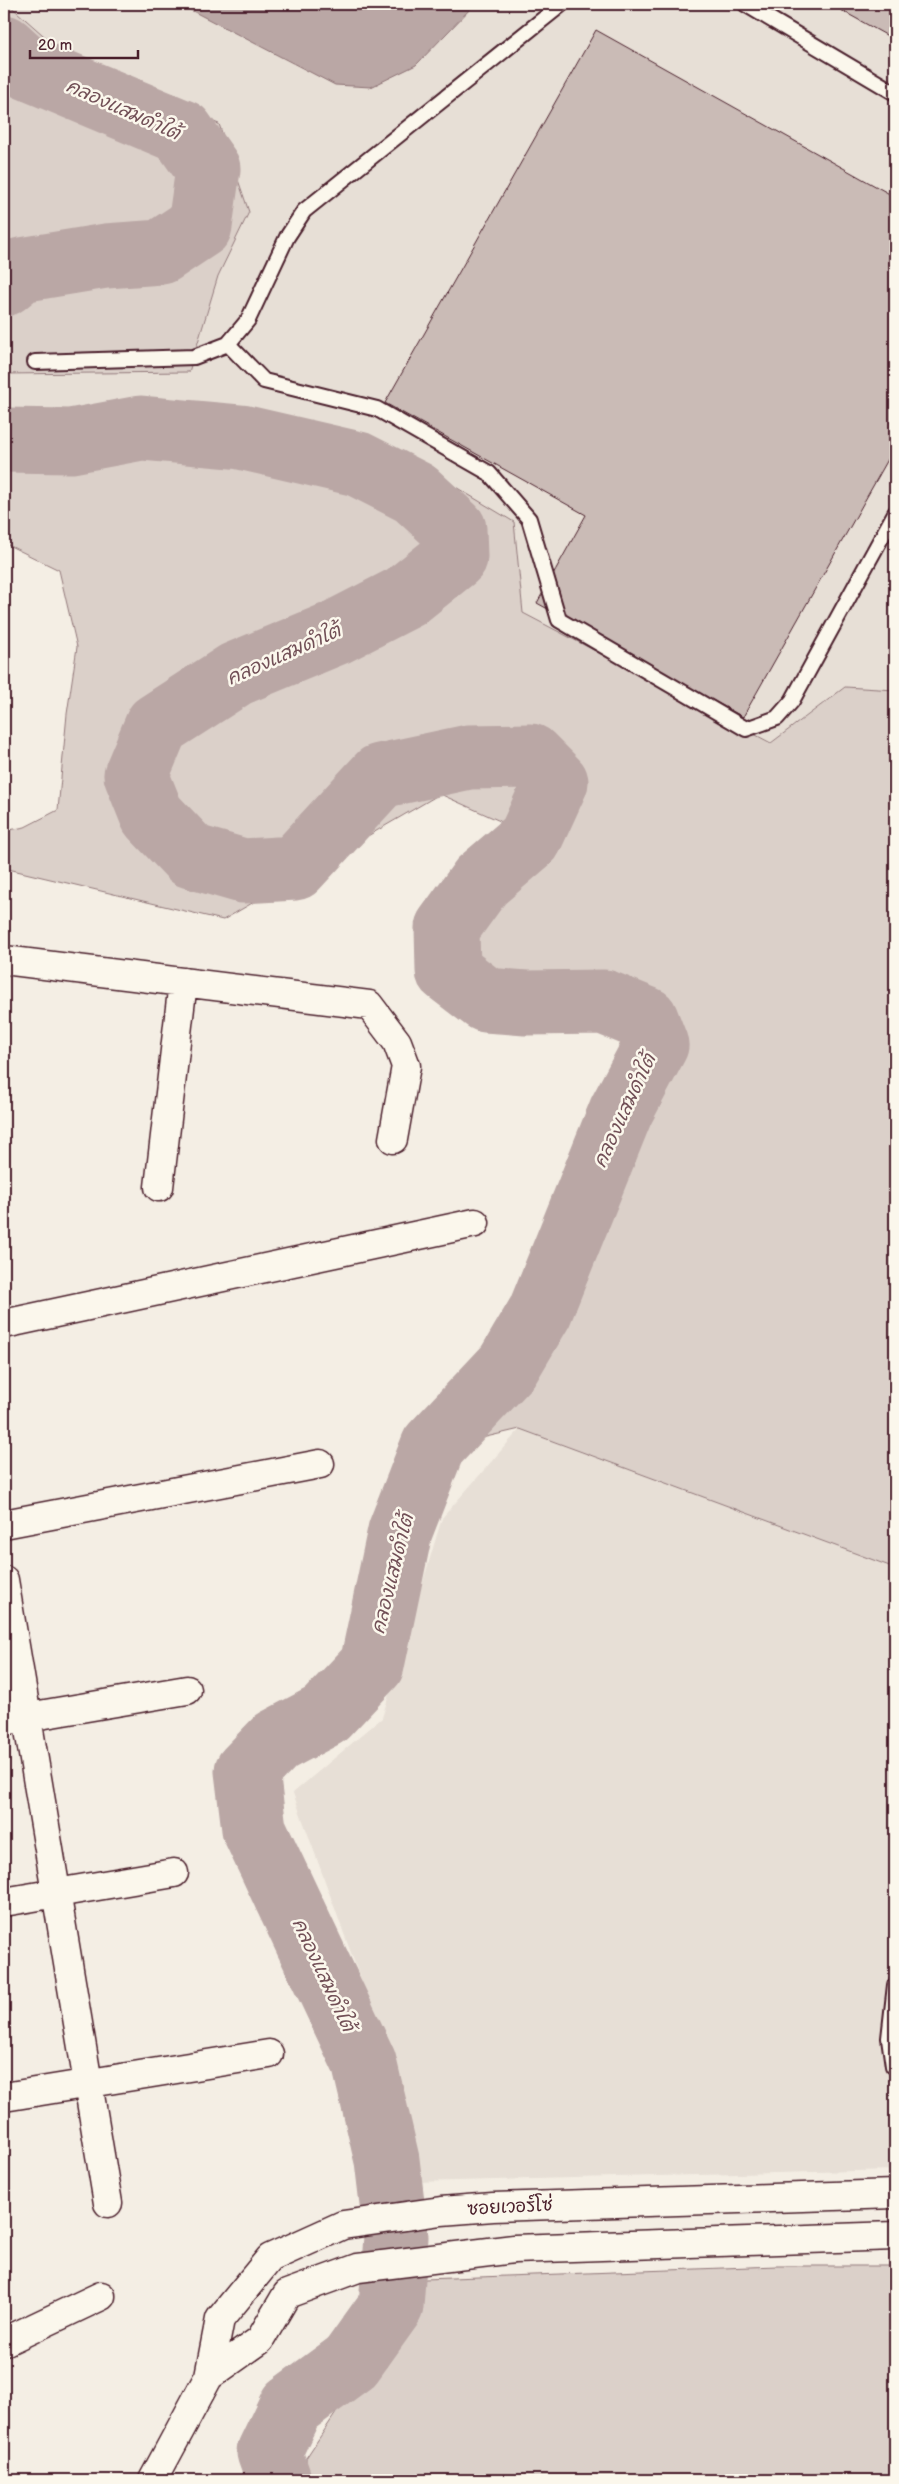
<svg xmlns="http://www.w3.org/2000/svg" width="899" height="2484" font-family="'Balsamiq Sans','Playpen Sans Thai',sans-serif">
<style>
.built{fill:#e7dfd6}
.green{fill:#dbd0c9;stroke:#92787a}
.water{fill:#baa7a5;stroke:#8d7174}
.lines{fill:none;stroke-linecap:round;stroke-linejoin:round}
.river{stroke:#baa7a5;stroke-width:65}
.building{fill:#cabbb6;stroke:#4a1f2b}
.lane-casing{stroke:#4a1f2b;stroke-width:18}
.street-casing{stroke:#4a1f2b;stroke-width:31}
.lane{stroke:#fbf7ec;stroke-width:14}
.street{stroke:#fbf7ec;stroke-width:28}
.labels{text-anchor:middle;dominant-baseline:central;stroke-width:5;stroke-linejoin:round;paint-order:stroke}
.street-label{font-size:18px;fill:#4a1f2b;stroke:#fbf7ec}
.water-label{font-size:19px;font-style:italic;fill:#714f56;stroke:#fbf7ec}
</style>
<rect width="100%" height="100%" fill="#f4eee4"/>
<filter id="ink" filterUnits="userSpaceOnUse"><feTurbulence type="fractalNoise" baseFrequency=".02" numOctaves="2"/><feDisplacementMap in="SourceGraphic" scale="10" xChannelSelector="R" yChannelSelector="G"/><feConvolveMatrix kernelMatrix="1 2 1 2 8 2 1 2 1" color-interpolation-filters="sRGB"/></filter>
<g filter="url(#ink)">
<!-- built -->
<path class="built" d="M8,4H895V690L845,687L771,743L523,613L514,522L196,405L199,440L4,458V374L189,372L218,276L249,212L219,124L86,73Z
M520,1429L895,1568V2170L415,2182L408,2110L293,1793L382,1718L442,1518Z"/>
<!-- green -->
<path class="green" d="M4,4H8L86,73L219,124L249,212L218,276L189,372L4,374Z
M196,405L394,450L514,522L523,613L771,743L845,687L895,690V1568L520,1429L469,1441L553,1349L619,1167L671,1054L667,999L503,985L469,973L473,914L541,852L500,821L440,794L223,920L4,868V831L25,827L58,810L67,714L77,647L59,570L4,543V458L199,440Z
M777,2266H895V2480H307L306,2458L425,2279Z"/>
<!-- water -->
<path class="water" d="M179,4H475L416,65L371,87L335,85Z"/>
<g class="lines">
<!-- river -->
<path class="river" d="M4,47L26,67L182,132L208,169L200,226L161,252L106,256L21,270L4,284
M4,440L71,441L141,428L241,437L358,464L415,493L454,529L455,557L405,597L335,633L236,674L157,725L136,775L152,815L191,856L243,871L295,868L380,776L469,757L530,756L556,782L530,839L481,881L447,928L448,971L486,1000L526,1003L604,1002L646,1019L656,1045L621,1111L540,1312L508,1366L433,1446L400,1531L372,1665L325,1715L276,1741L247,1771L254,1829L364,2062L387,2160L396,2237L391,2306L351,2362L291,2406L269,2452L279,2480"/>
</g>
<!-- building -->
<path class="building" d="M830,4H895V40Z
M596,30L895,197V447L743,717L537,603L586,515L385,403Z"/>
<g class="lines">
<defs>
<path id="lane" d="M745,4L895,93
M228,344L264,381L377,409L489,473L529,519L559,620L746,729L777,718L792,701L895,513
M35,362L194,357L228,344L248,320L287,237L304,211L562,4
M895,1985L889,2038L893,2066L895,2067"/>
<path id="street" d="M4,960L369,1005L397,1042L406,1066L393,1139
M159,1187L183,982
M4,1324L475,1223
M4,1524L320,1464
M4,1580L108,2203
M4,1721L187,1690
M4,1902L174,1873
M4,2097L269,2054
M4,2342L101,2296
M209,2376L260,2340L287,2294L358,2268L514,2249L895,2236
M153,2480L209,2376L220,2319L270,2258L343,2225L441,2211L493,2207L895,2194"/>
</defs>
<!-- lane casing -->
<use href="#lane" class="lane-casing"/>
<!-- street casing -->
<use href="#street" class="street-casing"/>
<!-- lane -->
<use href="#lane" class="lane"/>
<!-- street -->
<use href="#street" class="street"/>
</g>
</g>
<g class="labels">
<!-- street labels -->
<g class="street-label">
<text transform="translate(510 2207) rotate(-3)">ซอยเวอร์โซ่</text>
</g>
<!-- water labels -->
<g class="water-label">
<text transform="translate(123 110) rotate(24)">คลองแสมดำใต้</text>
<text transform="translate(284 655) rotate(-24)">คลองแสมดำใต้</text>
<text transform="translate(625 1111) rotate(-65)">คลองแสมดำใต้</text>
<text transform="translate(393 1574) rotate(-76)">คลองแสมดำใต้</text>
<text transform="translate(323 1975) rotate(65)">คลองแสมดำใต้</text>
</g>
</g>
<!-- margin -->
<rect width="899" height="2484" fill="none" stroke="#fbf7ec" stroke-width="20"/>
<rect x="10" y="10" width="879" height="2464" fill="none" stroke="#4a1f2b" stroke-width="2" filter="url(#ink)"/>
<!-- scale -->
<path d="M30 50v8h108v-8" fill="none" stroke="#4a1f2b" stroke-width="2.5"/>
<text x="38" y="50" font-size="15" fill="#4a1f2b" stroke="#fbf7ec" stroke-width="4" paint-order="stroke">20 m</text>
</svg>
